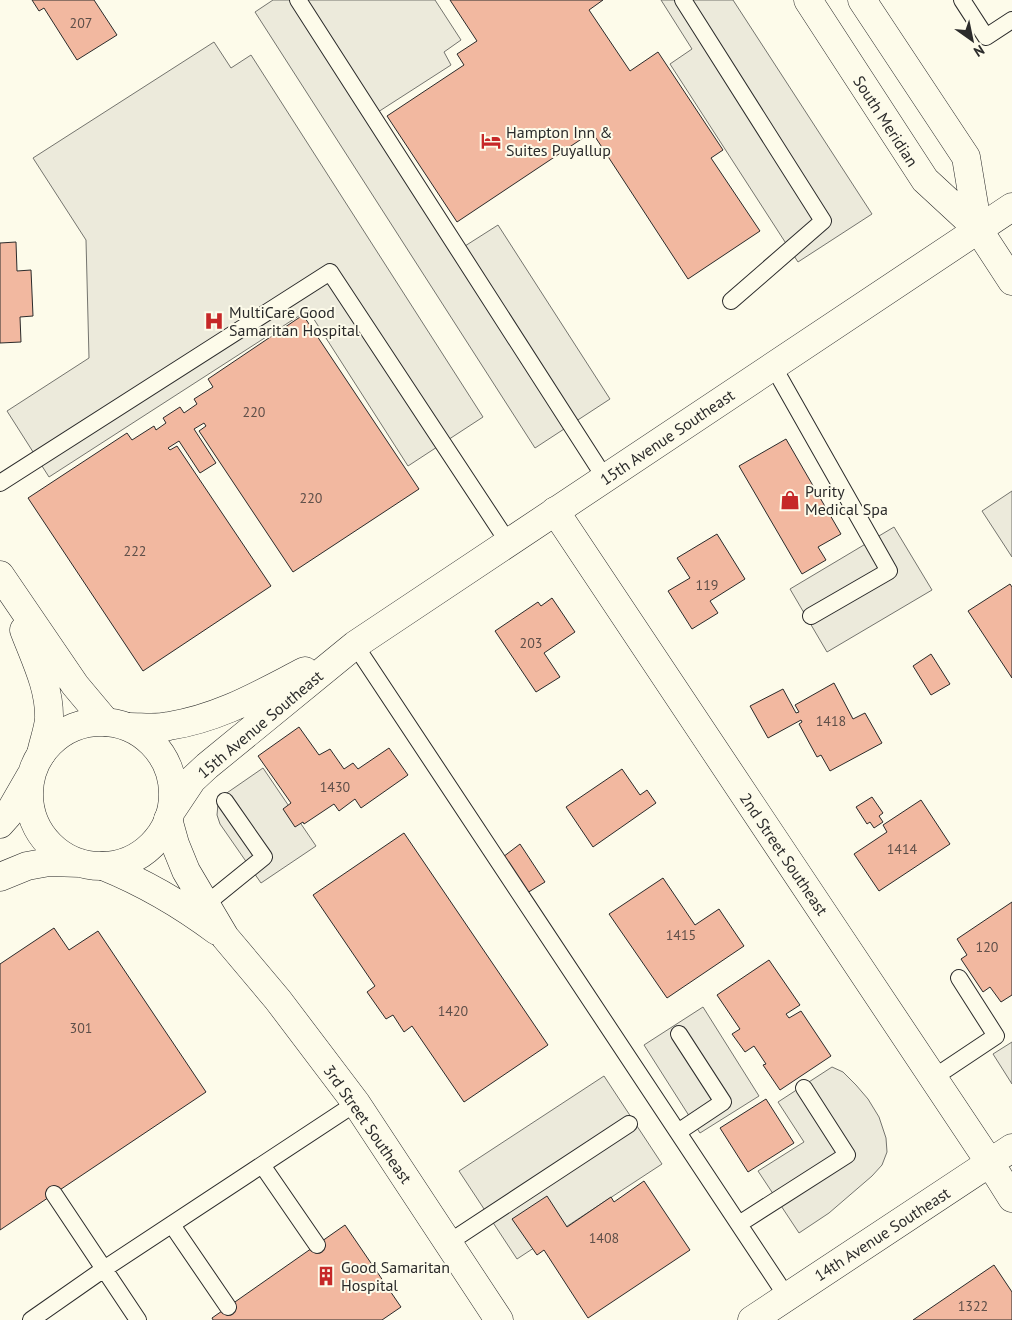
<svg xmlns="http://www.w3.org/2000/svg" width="1012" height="1320" font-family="'PT Sans',sans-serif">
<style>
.parking{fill:#eceadb;stroke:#74746e}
.building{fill:#f2b8a0;stroke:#2b2b2b}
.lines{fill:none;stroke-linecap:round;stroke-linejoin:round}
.lane-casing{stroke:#2b2b2b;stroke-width:18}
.street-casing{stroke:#2b2b2b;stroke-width:29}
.secondary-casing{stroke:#2b2b2b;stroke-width:29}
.primary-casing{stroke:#2b2b2b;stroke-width:29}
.lane{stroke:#fdfbea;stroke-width:16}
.street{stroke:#fdfbea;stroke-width:28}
.secondary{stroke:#fdfbea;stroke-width:28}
.primary{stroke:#fdfbea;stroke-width:28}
.labels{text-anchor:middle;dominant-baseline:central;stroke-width:4;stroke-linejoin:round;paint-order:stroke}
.number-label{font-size:14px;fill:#5d4e48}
.street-label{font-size:16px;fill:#2b2b2b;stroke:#fdfbea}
.poi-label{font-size:16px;fill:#2b2b2b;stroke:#fdfbea;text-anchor:start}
</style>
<rect width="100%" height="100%" fill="#fdfbea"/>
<!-- parking -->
<path class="parking" d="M273,0H435L461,40L444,52L451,65L378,112L465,246L498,225L610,399L535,448L255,12Z
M661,0H733L872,214L798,262L670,64L692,49Z
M214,42L231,68L251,55L483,417L408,466L308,310L49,477L7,411L89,358L86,240L33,158Z
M1012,491V557L982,511Z
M894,527L932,590L827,652L790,589Z
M263,768L316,846L261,883L220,824L217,815L218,804L221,797Z
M703,1007L759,1096L700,1133L644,1045Z
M1012,1042V1084L993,1054Z
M832,1067L843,1072L856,1085L868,1099L879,1117L886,1138L887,1152L882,1165L872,1176L829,1213L799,1233L758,1171L804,1142L778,1102Z
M604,1076L662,1164L517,1259L459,1171Z"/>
<!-- building -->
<path class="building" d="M32,0H94L117,35L77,60L44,8L39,11Z
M450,0H603L589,10L630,71L658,52L723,150L711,158L760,231L688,279L592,132L457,222L387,116L464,65L457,54L477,41Z
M16,242L17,271L31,270L33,316L20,317L21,342L0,343V243Z
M303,315L419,489L293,572L199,431L206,426L204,423L194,429L216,463L200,473L179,441L168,448L170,450L177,446L271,586L143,671L28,498L127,433L132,440L154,426L156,430L166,423L163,418L180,407L184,413L197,404L194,399L213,387L208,379Z
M786,439L841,534L818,547L826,560L802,574L739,466Z
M717,534L745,579L710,601L718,613L692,629L668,591L690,578L677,558Z
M1010,584L1012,587V678L968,611Z
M552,598L575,632L544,653L560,677L536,692L495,631L538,602L541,606Z
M931,654L950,684L931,695L913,666Z
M834,683L853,719L865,713L882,743L830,771L821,755L817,757L799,724L802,722L801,720L768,738L750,706L783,689L796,713L799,712L795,705Z
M299,727L319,755L330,749L344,769L353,763L358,769L389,748L408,775L361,808L355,799L339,811L334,804L304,824L303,822L295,827L283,809L291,803L258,756Z
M622,769L640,795L647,790L656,803L593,847L566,807Z
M872,797L883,813L879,816L883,822L874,828L870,822L867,824L856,807Z
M921,800L950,844L879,891L854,854L887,832L883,825Z
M404,833L548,1045L464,1102L412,1026L404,1032L393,1015L386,1019L367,992L375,986L313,895Z
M520,844L545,882L527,893L503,857Z
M663,878L695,925L719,909L744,946L667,998L609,914Z
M1012,902V995L1001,1002L990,987L983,992L961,959L967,955L957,939Z
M54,928L69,950L98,931L206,1092L0,1230V964Z
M769,960L800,1005L786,1014L789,1018L801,1011L831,1056L780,1090L763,1065L766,1064L754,1046L745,1052L732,1034L740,1029L717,995Z
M766,1099L794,1143L748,1172L720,1128Z
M644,1181L690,1250L588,1318L544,1250L537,1255L512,1219L547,1196L567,1227L611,1197L614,1202Z
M345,1225L401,1307L382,1320H213L212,1318Z
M994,1265L1012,1292V1320H913Z"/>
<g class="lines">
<defs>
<path id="lane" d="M298,0L605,478
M683,0L823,221L731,301
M962,0L986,37L1012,20
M773,366L889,571L811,616
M0,483L330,272L508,542
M355,645L787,1297
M206,904L264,857L225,801
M933,1078L996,1036L959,978
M678,1132L723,1102L679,1034
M262,1165L317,1245
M54,1194L104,1269L356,1103
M739,1224L847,1155L804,1088
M172,1225L228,1307
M448,1243L629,1124
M31,1320L104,1269L138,1320"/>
<path id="street" d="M555,511L990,1163L1012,1198
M0,575L75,685L106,722
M24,630C35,659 50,688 49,719C48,731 43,743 41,754
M168,819L175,844L186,871L225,937L278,1000L356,1103L499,1320
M103,866C145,883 181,904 217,931
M752,1320L1012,1148"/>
<path id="secondary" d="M29 794a72 72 0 1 1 144 0a72 72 0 1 1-144 0Z
M130,727C142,727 156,729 169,726C220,718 260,694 305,671
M172,810L192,780L207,766L355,645L1012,207
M0,824L8,815L31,775
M0,877L27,866L49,862L80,863"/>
<path id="primary" d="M808,0L925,180L978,229L1012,281
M862,0L966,157L978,229"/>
</defs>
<!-- lane casing -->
<use href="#lane" class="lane-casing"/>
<!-- street casing -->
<use href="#street" class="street-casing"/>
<!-- secondary casing -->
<use href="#secondary" class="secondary-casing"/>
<!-- primary casing -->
<use href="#primary" class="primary-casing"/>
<!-- lane -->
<use href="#lane" class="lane"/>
<!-- street -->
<use href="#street" class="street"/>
<!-- secondary -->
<use href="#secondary" class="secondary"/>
<!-- primary -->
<use href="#primary" class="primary"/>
</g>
<!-- icons -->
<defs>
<symbol id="hotel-bare" viewBox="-9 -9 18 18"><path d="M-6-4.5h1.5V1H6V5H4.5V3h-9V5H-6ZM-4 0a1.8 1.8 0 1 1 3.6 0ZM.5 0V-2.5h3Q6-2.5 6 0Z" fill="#c62828" stroke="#fdfbea" stroke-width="2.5" paint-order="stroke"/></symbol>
<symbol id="hospital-bare" viewBox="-9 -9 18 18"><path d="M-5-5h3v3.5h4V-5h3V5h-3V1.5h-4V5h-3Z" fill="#c62828" stroke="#fdfbea" stroke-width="2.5" paint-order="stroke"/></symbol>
<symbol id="shop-bare" viewBox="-9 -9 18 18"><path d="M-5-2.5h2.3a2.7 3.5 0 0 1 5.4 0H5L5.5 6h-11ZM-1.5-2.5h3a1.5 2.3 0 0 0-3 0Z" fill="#c62828" stroke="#fdfbea" stroke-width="2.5" paint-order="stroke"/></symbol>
<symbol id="building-bare" viewBox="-9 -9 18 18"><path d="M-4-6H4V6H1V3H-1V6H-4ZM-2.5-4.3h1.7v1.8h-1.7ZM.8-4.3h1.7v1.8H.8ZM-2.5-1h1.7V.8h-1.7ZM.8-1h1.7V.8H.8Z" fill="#c62828" stroke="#fdfbea" stroke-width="2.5" paint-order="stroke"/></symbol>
</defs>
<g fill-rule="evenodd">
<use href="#hotel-bare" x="477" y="127" width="28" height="28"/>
<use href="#hospital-bare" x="200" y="307" width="28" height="28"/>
<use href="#shop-bare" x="776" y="486" width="28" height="28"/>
<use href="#building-bare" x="312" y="1262" width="28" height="28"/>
</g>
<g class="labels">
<!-- number labels -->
<g class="number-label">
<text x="81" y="23">207</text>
<text x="254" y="412">220</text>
<text x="311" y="498">220</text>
<text x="135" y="551">222</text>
<text x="707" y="585">119</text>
<text x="531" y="643">203</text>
<text x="831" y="721">1418</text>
<text x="335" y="787">1430</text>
<text x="902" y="849">1414</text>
<text x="681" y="935">1415</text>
<text x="987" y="947">120</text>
<text x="453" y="1011">1420</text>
<text x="81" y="1028">301</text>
<text x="604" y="1238">1408</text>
<text x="973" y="1306">1322</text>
</g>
<!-- street labels -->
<g class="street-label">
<text transform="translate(886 121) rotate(57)">South Meridian</text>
<text transform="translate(667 437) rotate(-34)">15th Avenue Southeast</text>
<text transform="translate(260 724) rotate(-40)">15th Avenue Southeast</text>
<text transform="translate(784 854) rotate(56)">2nd Street Southeast</text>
<text transform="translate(368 1124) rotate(55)">3rd Street Southeast</text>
<text transform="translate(882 1234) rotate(-33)">14th Avenue Southeast</text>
</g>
<!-- poi labels -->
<g class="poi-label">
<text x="506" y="132">Hampton Inn &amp;<tspan x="506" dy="18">Suites Puyallup</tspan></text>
<text x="229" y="312">MultiCare Good<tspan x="229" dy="18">Samaritan Hospital</tspan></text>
<text x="805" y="491">Purity<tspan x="805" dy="18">Medical Spa</tspan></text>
<text x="341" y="1267">Good Samaritan<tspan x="341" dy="18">Hospital</tspan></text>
</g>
</g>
<!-- north arrow -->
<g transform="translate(972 40) rotate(147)" stroke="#fdfbea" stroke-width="4" paint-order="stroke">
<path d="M0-4L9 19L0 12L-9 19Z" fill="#2b2b2b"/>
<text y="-8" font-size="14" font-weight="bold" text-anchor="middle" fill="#2b2b2b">N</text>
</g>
</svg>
